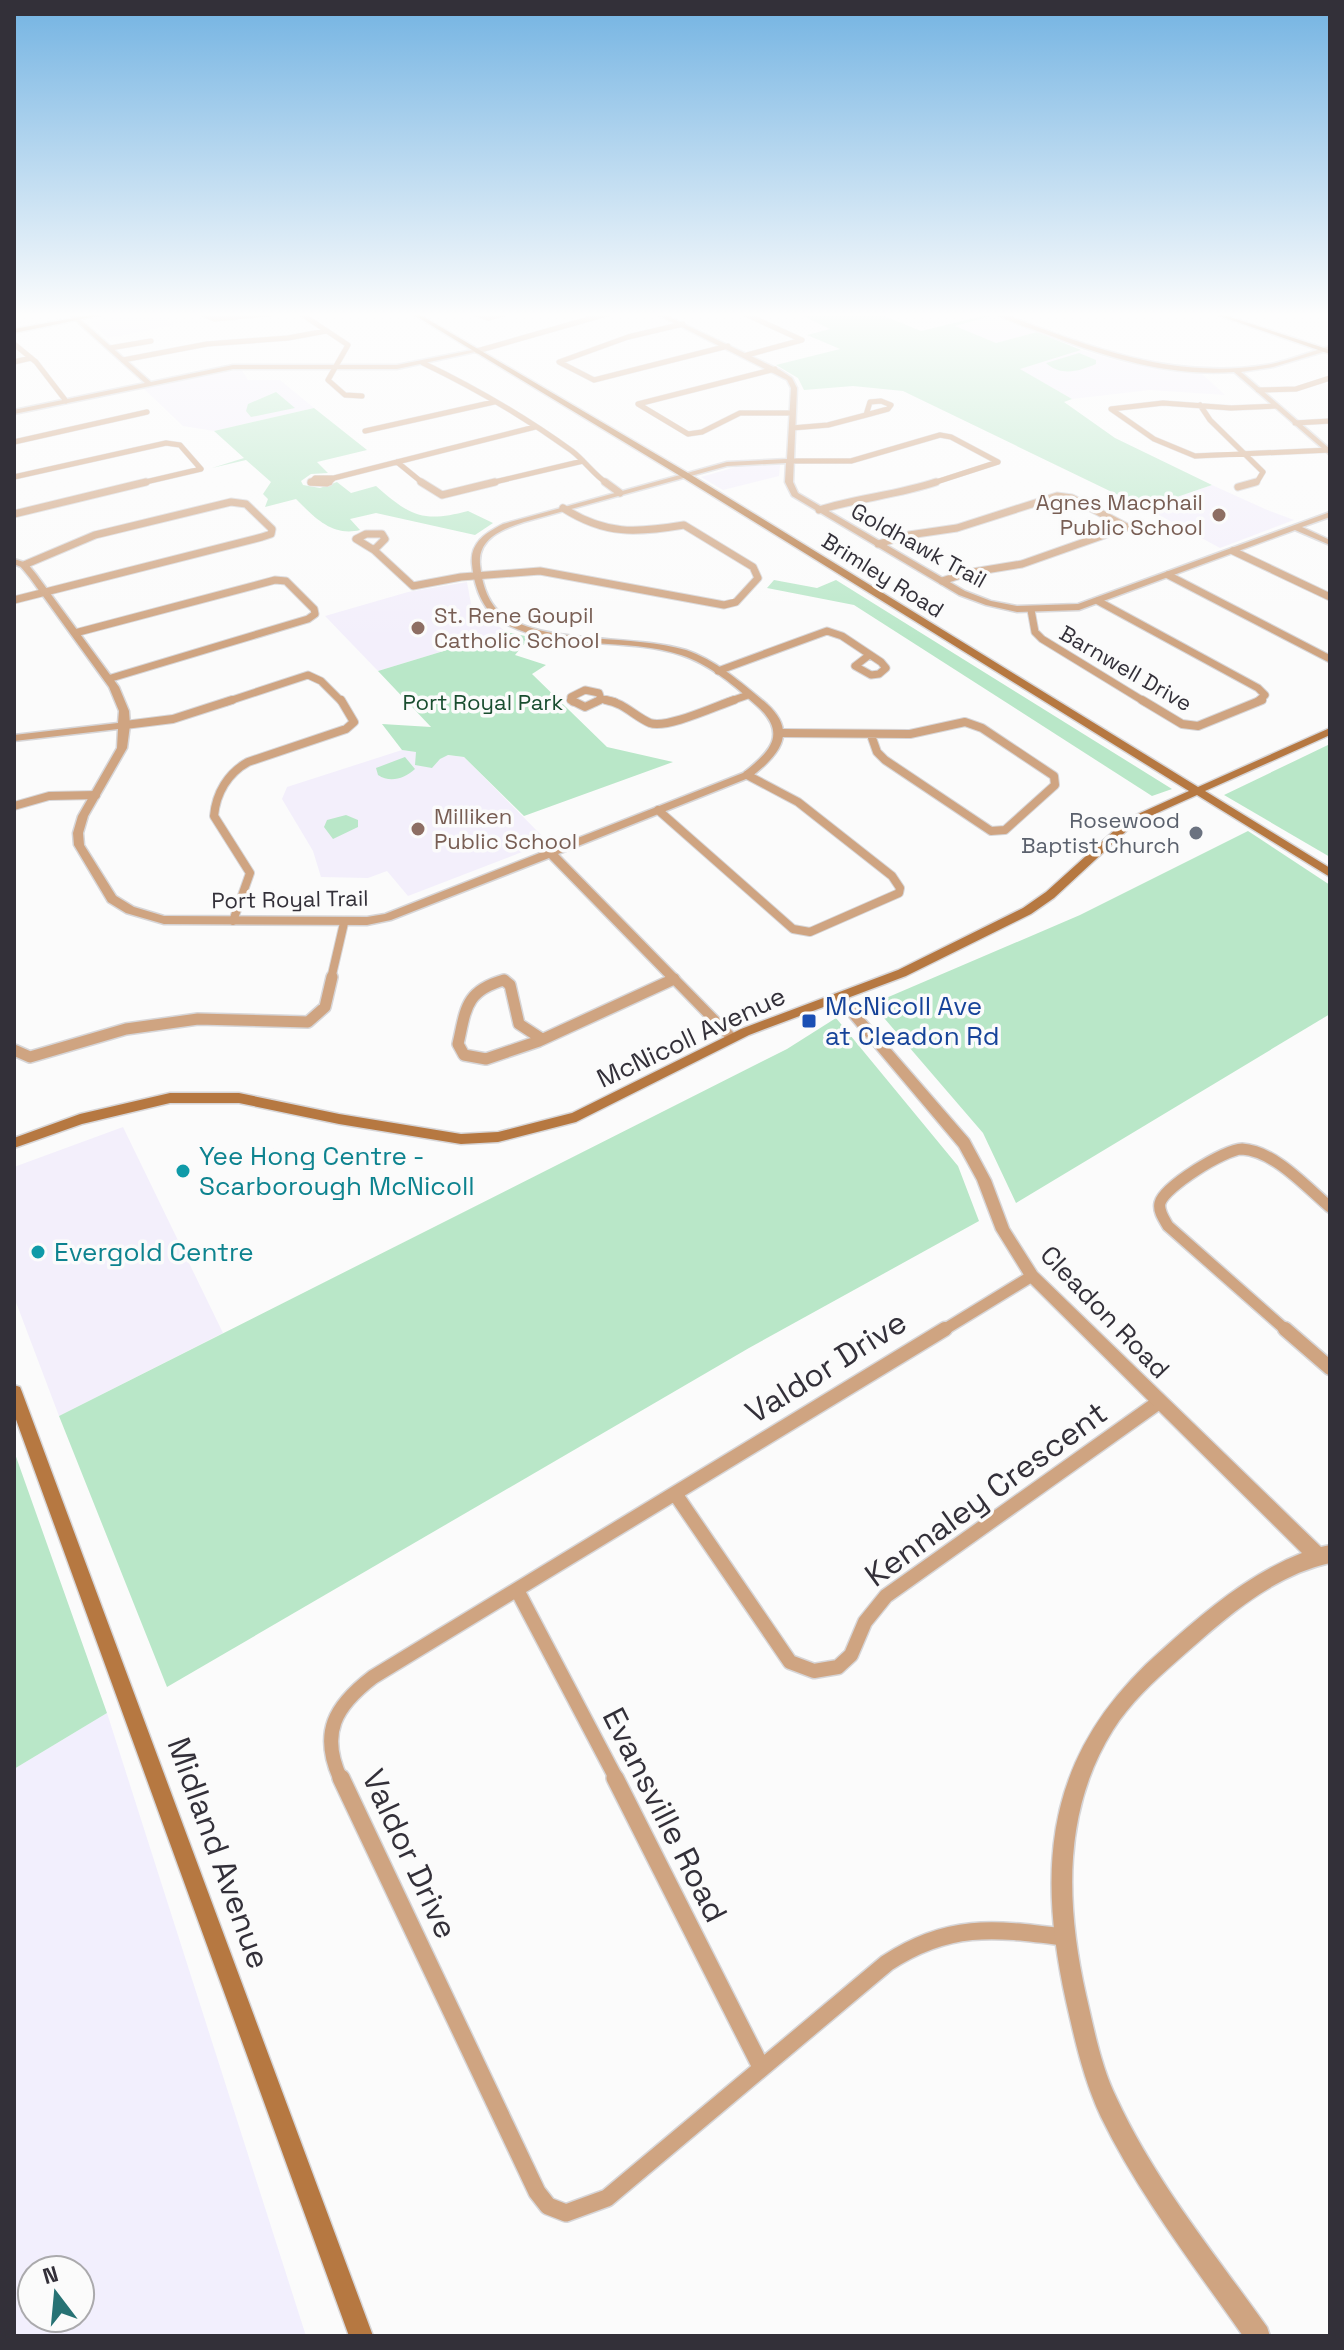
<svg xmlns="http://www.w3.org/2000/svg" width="1344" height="2350" font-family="'Space Grotesk',sans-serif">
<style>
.built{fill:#f3effb}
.industrial{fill:#f2effd;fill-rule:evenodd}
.green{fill:#b9e7c8}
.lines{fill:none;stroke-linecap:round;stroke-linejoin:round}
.minor-far5-casing{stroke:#d7d6d8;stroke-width:6}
.minor-far4-casing{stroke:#d7d6d8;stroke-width:9}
.minor-far3-casing{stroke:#d7d6d8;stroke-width:10}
.minor-far2-casing{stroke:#d7d6d8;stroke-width:14}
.minor-far1-casing{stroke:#d7d6d8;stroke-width:17}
.minor-casing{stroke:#d7d6d8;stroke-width:20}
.tertiary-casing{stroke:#d7d6d8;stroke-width:3}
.secondary-casing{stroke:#d7d6d8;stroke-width:3}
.minor-far5{stroke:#cfa481;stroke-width:5}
.minor-far4{stroke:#cfa481;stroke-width:7}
.minor-far3{stroke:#cfa481;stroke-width:8}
.minor-far2{stroke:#cfa481;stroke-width:11}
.minor-far1{stroke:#cfa481;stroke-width:14}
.minor{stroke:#cfa481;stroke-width:17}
.tertiary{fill:#cfa481;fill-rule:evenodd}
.secondary{fill:#b67841;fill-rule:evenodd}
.education-dot{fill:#8d6e63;stroke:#fbfbfb;stroke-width:3}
.worship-dot{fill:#6b7280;stroke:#fbfbfb;stroke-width:3}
.transit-dot{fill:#1a4fb4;stroke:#fbfbfb;stroke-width:3}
.culture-dot{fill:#0f9aa8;stroke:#fbfbfb;stroke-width:3}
.labels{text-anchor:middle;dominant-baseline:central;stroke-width:7;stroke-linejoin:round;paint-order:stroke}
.far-education-label{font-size:22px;fill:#785e54;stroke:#fbfbfb;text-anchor:start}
.far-street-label{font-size:22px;fill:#333039;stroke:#fbfbfb}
.far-park-label{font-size:22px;fill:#194d2f;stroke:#fbfbfb}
.far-worship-label{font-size:22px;fill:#5b616d;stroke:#fbfbfb;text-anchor:end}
.transit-label{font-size:26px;fill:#164399;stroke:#fbfbfb;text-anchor:start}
.street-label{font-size:26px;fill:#333039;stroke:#fbfbfb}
.culture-label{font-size:26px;fill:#0d838f;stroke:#fbfbfb;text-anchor:start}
.near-street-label{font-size:32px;fill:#333039;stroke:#fbfbfb}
</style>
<rect width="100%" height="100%" fill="#fbfbfb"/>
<!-- built -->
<path class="built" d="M143,313H158L174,325L108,338L92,322Z
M995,315L1037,332L996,343L954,326Z
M1081,350L1126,363L1200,372L1225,395L1150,390L1072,399L1019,369Z
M241,369L248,380H280L314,408L214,431L183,426L143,388Z
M780,465L779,476L723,490L701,477L739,466Z
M1212,485L1265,509L1294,520L1220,548L1146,508Z
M467,582L471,604L506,632L378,671L325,616L408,592Z
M402,750L464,757L548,842L408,896L387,871L368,878L321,877L313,851L282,799L287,787Z
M123,1127L223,1333L59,1416L14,1297V1167Z"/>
<!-- industrial -->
<path class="industrial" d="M107,1713L306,2336H14V1769ZM32,2270H80V2318H32Z"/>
<!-- green -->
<path class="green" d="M797,313H890L882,315L921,331L991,314L995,315L955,326L996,343L1037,332L1081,350L1020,369L1072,399L1064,402L1115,438L1212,485L1145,508L903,391L853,386L804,390L798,378L776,365L840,349L807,335L830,329Z
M1079,353L1096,360V364C1079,371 1062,377 1046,363Z
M276,392L295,408L251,417L246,411L248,404Z
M314,408L367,450L317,462L328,473L311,474L301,481L303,485L320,488L337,482L351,493L376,486C410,516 423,523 468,511L493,523L475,535L376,513L350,519L360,530C332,537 314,517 296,499L265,507L268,499L263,494L271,482L246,460L212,468L244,458L214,431Z
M774,580L817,588L836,580L1172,789L1152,796L854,605L767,588Z
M506,632L530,637L515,655L546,665L532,674L607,747L673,762L524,816L464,757L448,755L440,759L432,768L415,765L416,752L402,750L382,724L431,727L378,671Z
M1330,744V857L1224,795Z
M405,757L415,769C404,779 390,783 378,775L376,768Z
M346,815L358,820V827L333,839L324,827L327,820Z
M1248,831L1330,885V1014L1016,1203L983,1133L872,1004L1080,915Z
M836,1018L958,1166L979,1221L749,1348L167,1687L59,1416L787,1049Z
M14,1451L107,1713L14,1769Z"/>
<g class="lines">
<defs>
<path id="minor-far5" d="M200,313L214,319L276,313
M300,313L348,345L328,380L345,395L362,396
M473,313L488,318L507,313
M743,313L802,340L747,355
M683,324L628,337L559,362L594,380L728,346
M14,344L36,362L66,401
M110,348L151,341
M477,351L610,313
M123,360L207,344L288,338L326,331
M14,362L31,358
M423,363C475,388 525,417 572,451C585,461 594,475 608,484
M775,369L638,404L688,434L702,432L740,413H793
M1258,390L1296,389L1330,378
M881,401L891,405L888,409L866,415L870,402Z
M1200,405L1210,420L1263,472L1257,482L1248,484
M1276,406L1231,408L1163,403L1111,409L1154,439L1195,456L1330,450
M1295,423L1330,421
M792,428L828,425L866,415
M365,431L494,402
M14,442L147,412
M790,461H851L940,435L951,437L998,462L930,484
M397,462L424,484
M14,477L166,443L180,445L201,469L137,484
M315,478H334L327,484L310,483Z
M334,478L535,427
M486,484L583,461"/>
<path id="minor-far4" d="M311,482H329
M421,482L442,495L495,482
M605,482L620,493
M1238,487L1256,482
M819,510C858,498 897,495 936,482
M14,514L146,482
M366,534H382L385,539L374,550L356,539Z
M878,544L909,535L957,528L1057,496L1072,498L1127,527L1022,564L967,573L942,581
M374,550L413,586L461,577L540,571L724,605L736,602L758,578L753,567L684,525C636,533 605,535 563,508
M1233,551L1330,597
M1168,575L1330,659
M14,600L262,537L271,534L272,529L246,504L231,502L95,535L24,565
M1098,601L1258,688L1265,695L1257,702
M1031,610L1035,632L1042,639L1145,702
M75,633L275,580L286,581L314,609L315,614L308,619L108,679
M718,671L827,631L842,636L881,662L886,668L879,674L871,675L855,666L868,656
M601,699L615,702
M226,702L308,675L321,681L342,702
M573,702L571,697L585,690L599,693L601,699L596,702
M728,702L748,695"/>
<path id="minor-far3" d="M571,700L585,707L600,700
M606,700C624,703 634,716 650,723C667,729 716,706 734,700
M1142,700L1182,724L1198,726L1262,700
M125,725L173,719L232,700
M780,733L910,734L965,722L982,728L1054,776L1055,785L1005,830L991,831L885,760L877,752L871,735
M14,806L49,796L96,795
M658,810L793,929L810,932L899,893L900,888L892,876L798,802L747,775
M233,921L250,873L214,816C216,793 228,773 248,762L346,729L354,722L341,700
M331,979L344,923"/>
<path id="minor-far2" d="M542,1039L519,1024L510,985L504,980C465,991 466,1009 458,1044L464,1055L486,1059L539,1041L674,979
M14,1050L30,1057L126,1029L198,1019L308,1022L325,1007L332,977
M942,1331L1032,1276
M1287,1331L1168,1226C1164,1219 1158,1211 1160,1203C1164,1187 1225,1149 1242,1149C1275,1151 1306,1187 1330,1207"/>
<path id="minor-far1" d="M1285,1329L1330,1368
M676,1495L790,1662L814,1671L838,1667L851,1655L865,1622L886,1596L1159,1402
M517,1590L617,1780
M341,1780C319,1733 335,1706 373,1677L945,1329"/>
<path id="minor" d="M341,1778L537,2192L548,2206L566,2213L607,2198L887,1963C948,1923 993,1928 1063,1937
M615,1778L761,2067"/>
<path id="tertiary" d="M67,313H73L151,382L233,365H397L477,349L480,351L397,369H233L14,414V410L145,383Z
M654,313H661L780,370L792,378L797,388L793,482L798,493L965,591L991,601L1017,606L1078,604L1330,512V517L1302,527L1330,540V545L1295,530L1079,610L1017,612L986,605L959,595L792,496L785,482L786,463L727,466L524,522C503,529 478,538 480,564C482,584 488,606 506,617C553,645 632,634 686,650C716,660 743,684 767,704C799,733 778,756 751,777L558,854L736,1035L738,1038L732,1043L728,1041L549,858L391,920L367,925L164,924L126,913L108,902L74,845L73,833L78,816L117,748L118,729L14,741V735L118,723L119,711L109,687L30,578L21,567L14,564V559L27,563L36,574L119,687L129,711L130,725L127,748L88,816L83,833L84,845L116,896L134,907L164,916L367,917L385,914L743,773C770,752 788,734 757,706C735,686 709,664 681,655C624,636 555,652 502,622C482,610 474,586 472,564C470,543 485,533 503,524L727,462L787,459L791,388L787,380Z
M994,313H1001C1086,346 1172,380 1265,365C1287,362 1308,352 1330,346V350L1273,367L1241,372L1330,449V455L1234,372C1169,377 1105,357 1046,334C1029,328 1010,322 994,313Z
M839,993L843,994L969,1139L991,1180L1009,1228L1037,1272L1321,1547L1330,1545V1563C1271,1576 1223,1620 1178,1660C1154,1681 1130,1703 1113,1730C1062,1811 1066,1906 1086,1995C1094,2029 1101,2067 1117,2099C1155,2181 1215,2254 1267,2327L1270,2336H1243C1194,2266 1139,2195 1101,2117C1084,2081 1075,2041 1066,2001C1035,1859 1048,1749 1163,1649C1204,1612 1249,1574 1302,1553L1027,1280L996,1230L977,1180L959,1147L835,1000L833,997L835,994Z"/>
<path id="secondary" d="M101,313H111L14,333V329Z
M411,313H417L688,473L1198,787L1330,728V735L1205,791L1330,868V877L1197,795L1135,823L1054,898L1031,914L906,976L749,1035L576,1122L498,1142L461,1144L339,1124L239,1103H170L82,1124L14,1148V1138L80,1114L170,1093H239L339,1114L461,1134L498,1132L572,1113L741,1029L898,970L1023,908L1046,892L1127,819L1189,791L682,477Z
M1211,313H1218L1330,350V354Z
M14,1385L20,1387L22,1392L373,2336H349L14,1414Z"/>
</defs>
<!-- minor-far5 casing -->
<use href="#minor-far5" class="minor-far5-casing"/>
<!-- minor-far4 casing -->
<use href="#minor-far4" class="minor-far4-casing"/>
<!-- minor-far3 casing -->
<use href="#minor-far3" class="minor-far3-casing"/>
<!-- minor-far2 casing -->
<use href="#minor-far2" class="minor-far2-casing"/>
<!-- minor-far1 casing -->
<use href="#minor-far1" class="minor-far1-casing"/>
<!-- minor casing -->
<use href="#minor" class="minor-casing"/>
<!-- tertiary casing -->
<use href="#tertiary" class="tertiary-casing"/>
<!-- secondary casing -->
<use href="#secondary" class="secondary-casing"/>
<!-- minor-far5 -->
<use href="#minor-far5" class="minor-far5"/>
<!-- minor-far4 -->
<use href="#minor-far4" class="minor-far4"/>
<!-- minor-far3 -->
<use href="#minor-far3" class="minor-far3"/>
<!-- minor-far2 -->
<use href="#minor-far2" class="minor-far2"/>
<!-- minor-far1 -->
<use href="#minor-far1" class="minor-far1"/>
<!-- minor -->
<use href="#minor" class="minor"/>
<!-- tertiary -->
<use href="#tertiary" class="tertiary"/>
<!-- secondary -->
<use href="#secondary" class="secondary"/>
</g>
<!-- sky -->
<linearGradient id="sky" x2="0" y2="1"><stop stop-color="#73b3e2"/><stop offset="0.49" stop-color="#fdfdfd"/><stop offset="1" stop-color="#fdfdfd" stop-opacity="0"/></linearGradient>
<rect width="1344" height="642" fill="url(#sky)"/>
<!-- markers -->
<g class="education-dot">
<circle cx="1219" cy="515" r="8"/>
<circle cx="418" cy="628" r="8"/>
<circle cx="418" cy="829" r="8"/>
</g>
<circle class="worship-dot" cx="1196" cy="833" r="8"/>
<rect class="transit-dot" x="801" y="1013" width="16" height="16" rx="4"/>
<g class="culture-dot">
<circle cx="183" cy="1171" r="8"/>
<circle cx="38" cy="1252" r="8"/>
</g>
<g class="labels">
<!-- far-education labels -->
<g class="far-education-label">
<text x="1203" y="502" text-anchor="end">Agnes Macphail<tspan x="1203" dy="25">Public School</tspan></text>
<text x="434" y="615">St. Rene Goupil<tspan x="434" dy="25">Catholic School</tspan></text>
<text x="434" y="816">Milliken<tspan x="434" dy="25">Public School</tspan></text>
</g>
<!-- far-street labels -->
<g class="far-street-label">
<text transform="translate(919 545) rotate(29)">Goldhawk Trail</text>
<text transform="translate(883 575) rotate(32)">Brimley Road</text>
<text transform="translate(1126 668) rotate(30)">Barnwell Drive</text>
<text transform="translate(290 899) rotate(-1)">Port Royal Trail</text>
</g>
<!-- far-park labels -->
<g class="far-park-label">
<text x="483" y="702">Port Royal Park</text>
</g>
<!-- far-worship labels -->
<g class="far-worship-label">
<text x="1180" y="820">Rosewood<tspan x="1180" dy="25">Baptist Church</tspan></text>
</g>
<!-- transit labels -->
<g class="transit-label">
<text x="825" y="1006">McNicoll Ave<tspan x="825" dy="30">at Cleadon Rd</tspan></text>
</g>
<!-- street labels -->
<g class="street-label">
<text transform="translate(691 1037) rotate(-25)">McNicoll Avenue</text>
<text transform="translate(1105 1312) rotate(46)">Cleadon Road</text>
</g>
<!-- culture labels -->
<g class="culture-label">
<text x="199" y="1156">Yee Hong Centre -<tspan x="199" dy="30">Scarborough McNicoll</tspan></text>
<text x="54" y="1252">Evergold Centre</text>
</g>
<!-- near-street labels -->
<g class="near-street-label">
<text transform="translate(826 1367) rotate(-32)">Valdor Drive</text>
<text transform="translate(986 1494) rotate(-36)">Kennaley Crescent</text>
<text transform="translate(665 1815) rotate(63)">Evansville Road</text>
<text transform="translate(219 1853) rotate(70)">Midland Avenue</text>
<text transform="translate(410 1854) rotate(65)">Valdor Drive</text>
</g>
</g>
<!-- border -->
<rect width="1344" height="2350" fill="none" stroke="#333039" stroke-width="32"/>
<!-- north arrow -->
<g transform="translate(56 2294) rotate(344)"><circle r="38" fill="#fbfbfb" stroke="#abaaad" stroke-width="2"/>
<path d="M0-6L14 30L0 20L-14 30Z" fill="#277274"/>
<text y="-12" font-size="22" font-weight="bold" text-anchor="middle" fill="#333039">N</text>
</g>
</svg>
